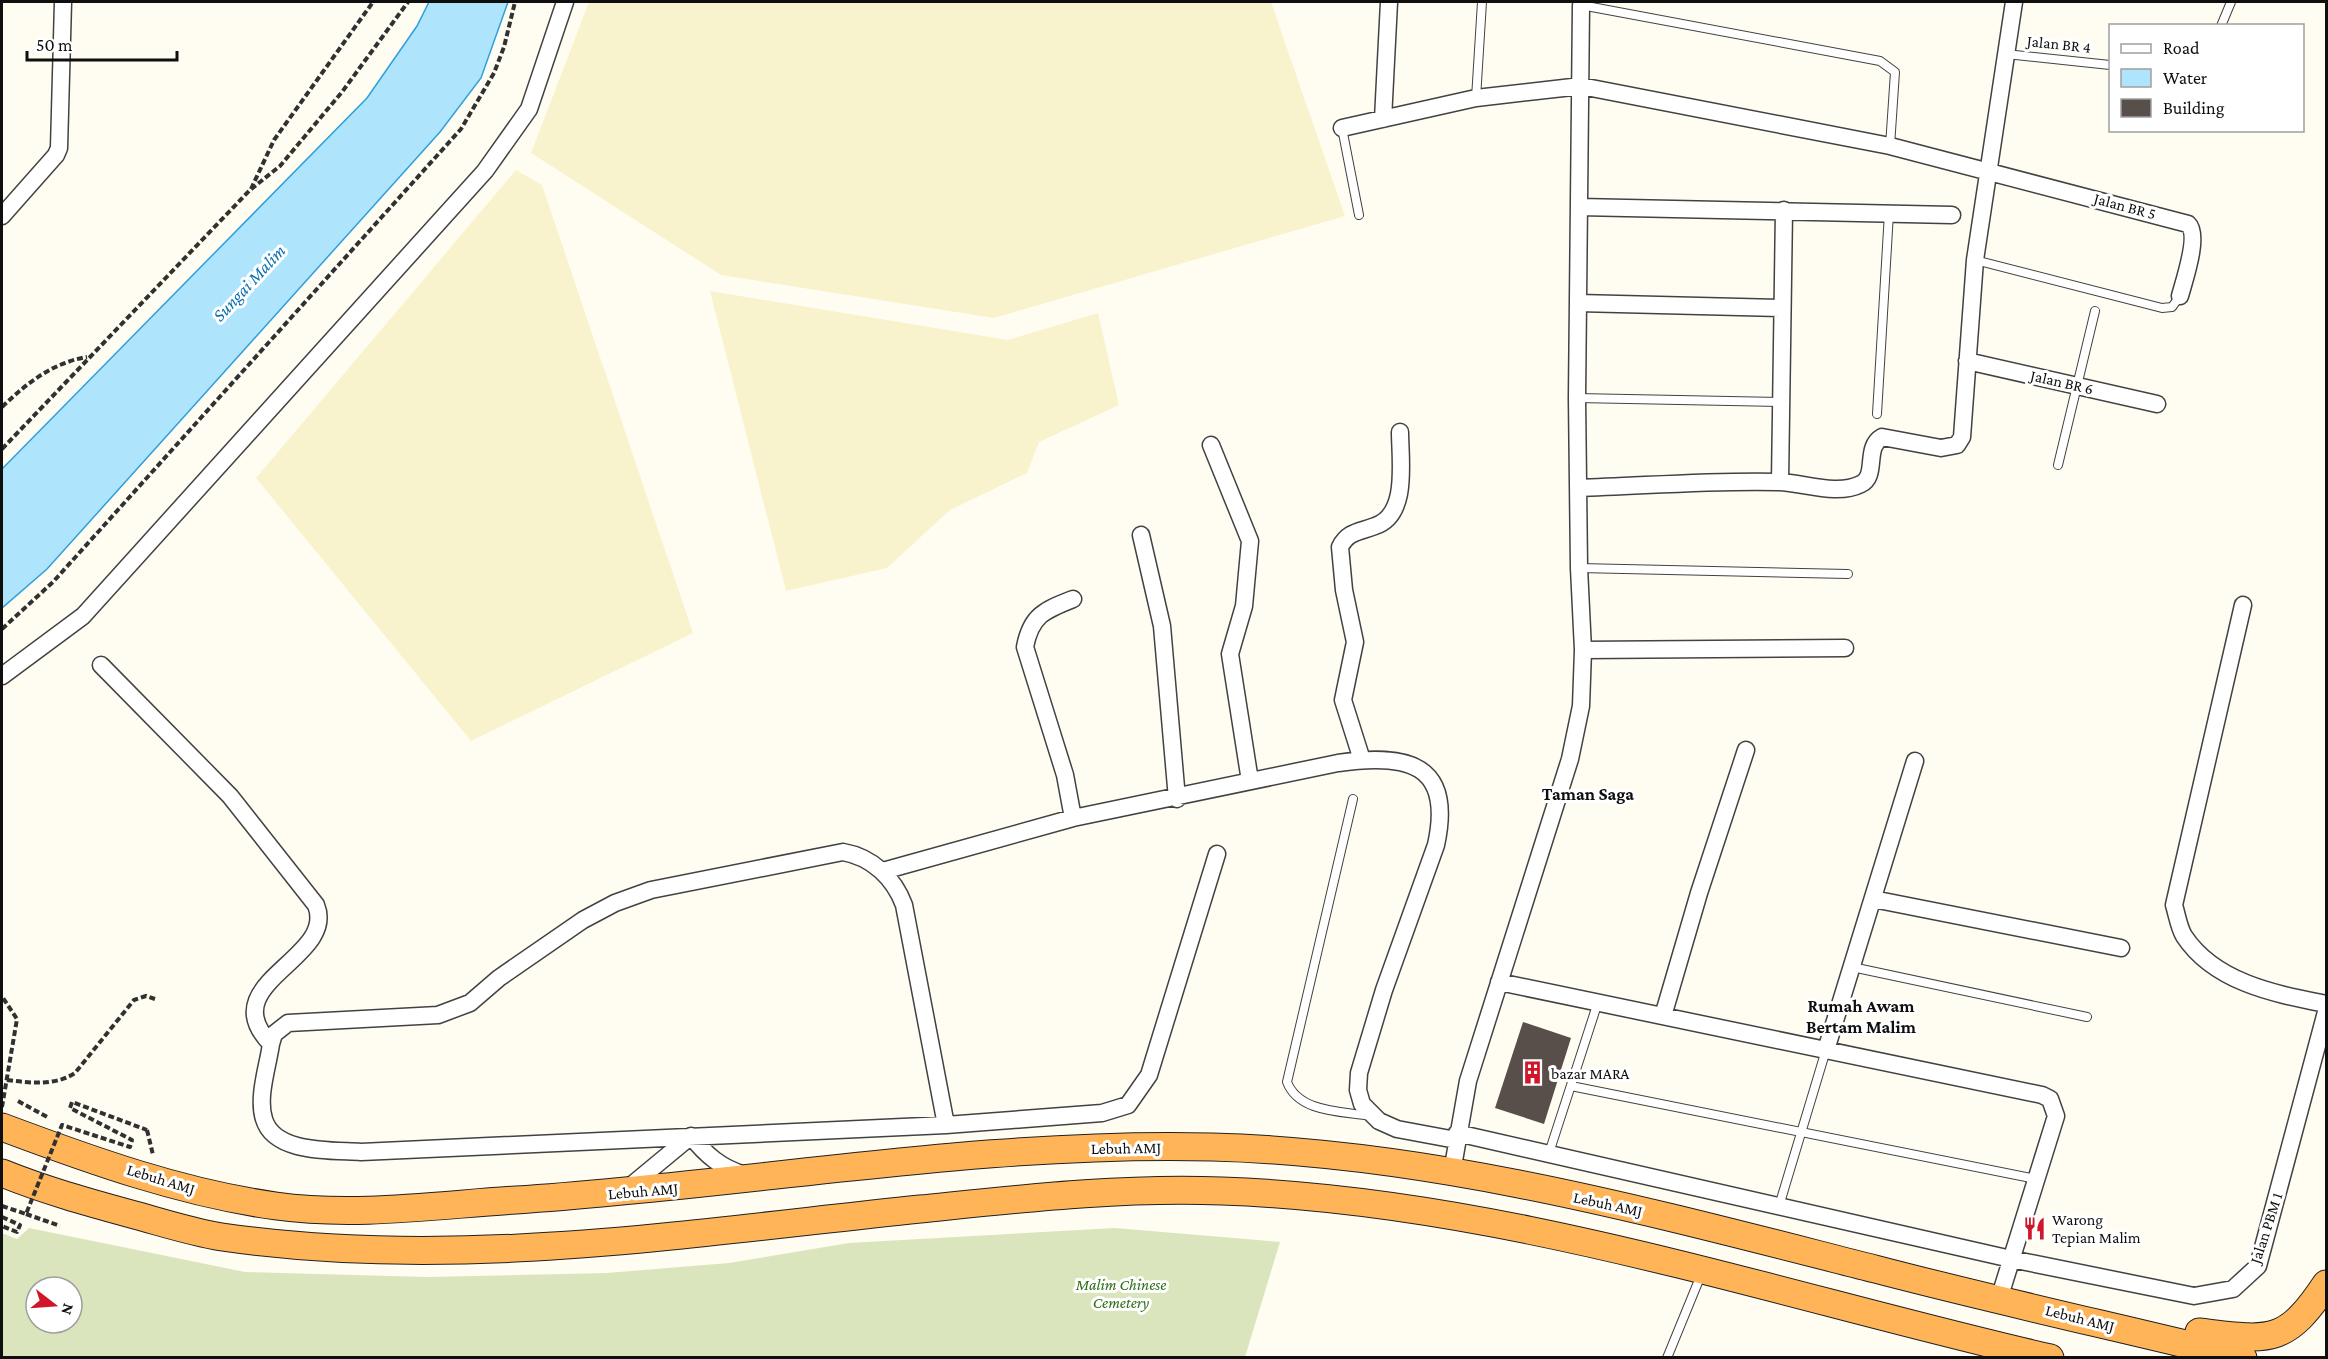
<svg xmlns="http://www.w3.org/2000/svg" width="2328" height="1359" font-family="'Crimson Pro',serif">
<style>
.farmland{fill:#f9f3cd}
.cemetery{fill:#dae5be;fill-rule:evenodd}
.water{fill:#afe4fd;stroke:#2d9fdd;stroke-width:1.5}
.building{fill:#594f4a}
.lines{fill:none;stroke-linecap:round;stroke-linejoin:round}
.service-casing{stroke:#424242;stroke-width:10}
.minor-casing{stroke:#424242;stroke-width:19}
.trunk-casing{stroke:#202020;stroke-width:29}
.path{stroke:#313131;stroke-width:4;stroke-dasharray:6 3;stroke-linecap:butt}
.service{stroke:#fff;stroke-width:8}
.minor{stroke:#fff;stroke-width:16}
.trunk{stroke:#ffb458;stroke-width:27}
.path-bridge{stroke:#313131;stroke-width:4;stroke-dasharray:6 3;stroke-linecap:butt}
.labels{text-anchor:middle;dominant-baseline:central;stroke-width:6;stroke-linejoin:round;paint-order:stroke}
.street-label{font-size:16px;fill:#0f0f0f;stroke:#fff}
.poi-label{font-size:16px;fill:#0f0f0f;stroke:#fff;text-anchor:start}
.park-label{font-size:16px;font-style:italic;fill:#2d6f17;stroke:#fff}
.water-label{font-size:18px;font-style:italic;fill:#096fb0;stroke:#fff}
.neighbourhood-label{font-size:18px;font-weight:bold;fill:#0f0f0f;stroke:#fff}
</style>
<rect width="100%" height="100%" fill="#fffcf1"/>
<!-- farmland -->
<path class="farmland" d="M589,2H1271L1345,216L994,318L721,275L531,153Z
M516,170L542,185L693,633L471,741L256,478Z
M710,291L1008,340L1098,313L1119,405L1039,442L1027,473L950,510L887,568L786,591Z"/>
<!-- cemetery -->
<path class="cemetery" d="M29,1228L245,1272L427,1277L607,1273L729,1263L849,1243L1115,1228L1280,1242L1245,1357H2V1233L17,1239ZM36,1287H72V1323H36Z"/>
<!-- water -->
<path class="water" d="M429,2H508L481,78L440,132L47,569L2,608V469L367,98L417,26Z"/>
<!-- building -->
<path class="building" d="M1523,1022L1571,1038L1544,1124L1495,1108Z"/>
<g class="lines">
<defs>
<path id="service" d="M1581,5L1880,61L1895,72L1890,146
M2221,26L2231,2
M2006,54L2110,65
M1476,98L1482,2
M1342,128L1359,215
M1975,260L2162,308L2172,307L2180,296
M1577,398L1782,402
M1877,414L1889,213
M2058,465L2095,311
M1579,568L1848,574
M1353,799L1287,1082C1299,1113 1342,1111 1370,1116
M1852,967L2087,1017
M1571,1086L2036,1179
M1549,1153L1598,1002
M1779,1206L1826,1050
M1667,1358L1701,1275"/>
<path id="minor" d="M1383,119L1389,2
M1342,128L1476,98L1581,86L1890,146L2188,224C2200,235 2184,281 2180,296
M1579,207L1952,215
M2,216L56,155L59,148L63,2
M1578,303L1782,308
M1967,361L2157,404
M1211,445L1250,541L1244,606L1230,654L1250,781
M1780,482L1784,210
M1578,488C1645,486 1713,480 1779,482C1805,483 1837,496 1861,484C1878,476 1864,447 1882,437L1941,448L1957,445L1962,437L1975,260L2014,2
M1141,535L1162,626L1177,799
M1073,599C1045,610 1031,615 1025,647L1065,775L1073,818
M2243,605L2174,905C2177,915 2179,928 2184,936C2215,983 2276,994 2326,1004
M1583,650L1845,648
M101,665L230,796L316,905C338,959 211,983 271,1044C268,1066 257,1097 264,1119C274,1154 333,1150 361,1152L946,1125L1102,1113L1128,1105L1149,1075L1217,854
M2,676L83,616L485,171L529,109L565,2
M1362,760L1343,700L1355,642L1344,590L1340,547C1348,531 1360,532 1375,526C1409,515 1400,460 1400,432
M883,871L1073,818L1338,763C1407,753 1454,763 1436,845L1384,990L1359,1073L1358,1090L1362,1104L1379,1121L1397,1129L1456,1140
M1873,899L2121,948
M1499,982L2042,1095L2050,1099L2056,1116L1999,1299
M1663,1016L1699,893L1746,750
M271,1044L274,1034L288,1023L438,1015L470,1003L499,978L583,920L615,903L651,890L843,852C872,857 894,878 904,905L946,1125
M1826,1050L1915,761
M1457,1133L2011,1259L2194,1296L2233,1289L2258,1266L2326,1012
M1452,1172L1468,1081L1570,759L1581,706L1583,650L1579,568L1577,398L1581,5
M627,1189L691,1136C706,1155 721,1168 745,1175"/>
<path id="trunk" d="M2,1127C90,1160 182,1193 276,1206C355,1217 437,1205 516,1200C748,1185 980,1141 1212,1147C1438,1153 1658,1214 1875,1269C1997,1301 2121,1328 2243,1358
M2,1173C44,1190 87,1202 131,1214C161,1222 191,1232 222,1237C455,1271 688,1233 920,1209C1019,1199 1121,1187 1222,1191C1505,1201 1776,1295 2050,1358
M2199,1332C2269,1340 2285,1346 2326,1284"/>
</defs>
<!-- service casing -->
<use href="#service" class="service-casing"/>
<!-- minor casing -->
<use href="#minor" class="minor-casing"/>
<!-- trunk casing -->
<use href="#trunk" class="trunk-casing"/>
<!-- path -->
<path class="path" d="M251,189L274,140L373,2
M2,407C27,383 52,363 87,357
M2,449L250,190L280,166L342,92L408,2
M2,629L53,582L461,129L494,73L504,47L515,2
M7,1080C31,1083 55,1086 75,1073L134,1000L146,996L155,999
M18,1101L49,1118
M2,1107L17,1019L3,998
M147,1130L153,1155
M26,1214L60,1226
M2,1217L20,1225L17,1232L2,1226"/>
<!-- service -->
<use href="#service" class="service"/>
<!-- minor -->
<use href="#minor" class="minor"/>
<!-- trunk -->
<use href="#trunk" class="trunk"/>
<!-- path-bridge -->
<path class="path-bridge" d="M2,1206L26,1214L62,1125L130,1147L132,1140L70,1108L72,1102L147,1130"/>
</g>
<!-- icons -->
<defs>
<symbol id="building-bare" viewBox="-9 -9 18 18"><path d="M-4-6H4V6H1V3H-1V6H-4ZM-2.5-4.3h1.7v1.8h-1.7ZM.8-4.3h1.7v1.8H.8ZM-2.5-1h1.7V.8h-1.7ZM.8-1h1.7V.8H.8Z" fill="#d01628" stroke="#fff" stroke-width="2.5" paint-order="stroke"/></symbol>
<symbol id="restaurant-bare" viewBox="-9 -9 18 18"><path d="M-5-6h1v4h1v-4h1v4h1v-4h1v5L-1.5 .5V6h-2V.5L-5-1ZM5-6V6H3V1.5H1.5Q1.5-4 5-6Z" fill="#d01628" stroke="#fff" stroke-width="2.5" paint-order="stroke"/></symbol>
</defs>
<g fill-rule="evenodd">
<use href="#building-bare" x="1516" y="1056" width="33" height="33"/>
<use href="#restaurant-bare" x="2018" y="1212" width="33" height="33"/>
</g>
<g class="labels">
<!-- street labels -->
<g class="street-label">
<text transform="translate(2059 44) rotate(6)">Jalan BR 4</text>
<text transform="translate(2125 206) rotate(15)">Jalan BR 5</text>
<text transform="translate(2062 382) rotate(13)">Jalan BR 6</text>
<text transform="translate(1126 1148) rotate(-1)">Lebuh AMJ</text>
<text transform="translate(161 1179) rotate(17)">Lebuh AMJ</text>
<text transform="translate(643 1191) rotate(-5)">Lebuh AMJ</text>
<text transform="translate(1608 1204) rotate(12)">Lebuh AMJ</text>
<text transform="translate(2266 1228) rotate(-72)">Jalan PBM 1</text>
<text transform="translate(2080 1318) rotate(14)">Lebuh AMJ</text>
</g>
<!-- poi labels -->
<g class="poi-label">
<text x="1551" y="1073">bazar MARA</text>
<text x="2052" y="1219">Warong<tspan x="2052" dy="18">Tepian Malim</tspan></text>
</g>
<!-- park labels -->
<g class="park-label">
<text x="1121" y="1284">Malim Chinese<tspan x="1121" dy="18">Cemetery</tspan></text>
</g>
<!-- water labels -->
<g class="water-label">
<text transform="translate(249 283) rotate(-47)">Sungai Malim</text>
</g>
<!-- neighbourhood labels -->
<g class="neighbourhood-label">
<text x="1588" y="794">Taman Saga</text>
<text x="1861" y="1006">Rumah Awam<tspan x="1861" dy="21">Bertam Malim</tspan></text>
</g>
</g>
<!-- border -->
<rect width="2328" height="1359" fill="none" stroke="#0f0f0f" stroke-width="6"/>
<!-- legend -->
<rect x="2109" y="24" width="195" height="108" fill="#ffffff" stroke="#9f9f9f" stroke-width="1.5"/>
<rect x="2121" y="44" width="30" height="9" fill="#ffffff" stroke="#9f9f9f" stroke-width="1.5"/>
<text x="2163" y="54" font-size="18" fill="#0f0f0f">Road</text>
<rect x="2121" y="69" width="30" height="18" fill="#afe4fd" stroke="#9f9f9f" stroke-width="1.5"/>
<text x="2163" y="84" font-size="18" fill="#0f0f0f">Water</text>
<rect x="2121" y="99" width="30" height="18" fill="#594f4a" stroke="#9f9f9f" stroke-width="1.5"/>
<text x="2163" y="114" font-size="18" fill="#0f0f0f">Building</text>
<!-- north arrow -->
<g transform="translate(54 1305) rotate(107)"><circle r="28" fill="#ffffff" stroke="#9f9f9f" stroke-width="1.5"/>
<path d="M0-4.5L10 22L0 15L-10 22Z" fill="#d01628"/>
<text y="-9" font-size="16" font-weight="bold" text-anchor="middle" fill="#0f0f0f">N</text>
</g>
<!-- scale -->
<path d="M27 51v9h150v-9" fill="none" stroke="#0f0f0f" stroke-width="3"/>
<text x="36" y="51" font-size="18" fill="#0f0f0f" stroke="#ffffff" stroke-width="4.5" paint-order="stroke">50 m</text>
</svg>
